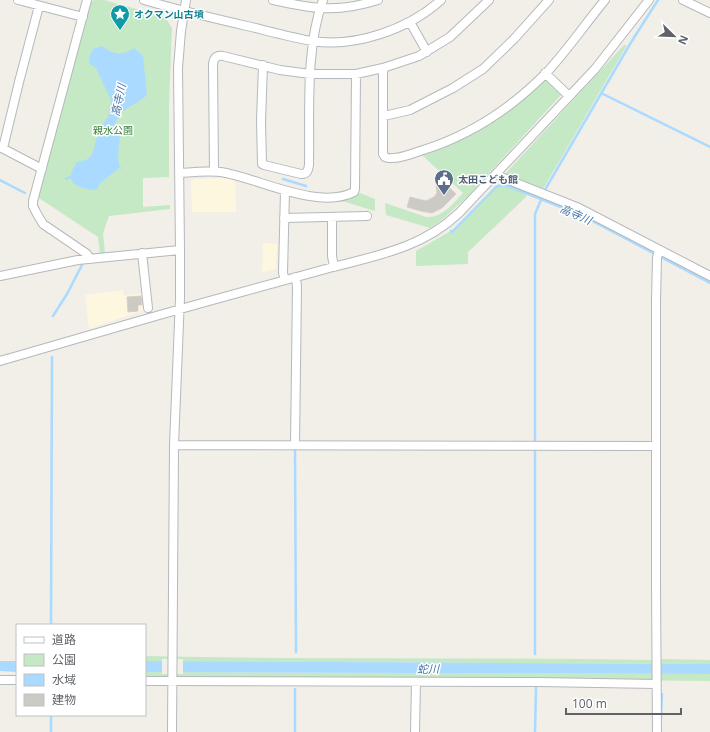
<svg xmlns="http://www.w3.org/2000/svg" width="710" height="732" font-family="'Open Sans','Noto Sans JP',sans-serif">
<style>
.commercial{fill:#fef7e0}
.green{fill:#c5e8c5}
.water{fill:#aadaff}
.pier{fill:#f1efe8}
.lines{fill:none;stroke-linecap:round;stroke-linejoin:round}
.stream{stroke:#aadaff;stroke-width:2.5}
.building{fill:#cccac5;stroke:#d6d1c6}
.minor-casing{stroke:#b5b8bc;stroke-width:10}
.minor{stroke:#fff;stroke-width:8}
.labels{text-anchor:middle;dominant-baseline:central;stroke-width:3;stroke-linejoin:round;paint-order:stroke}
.culture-label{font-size:10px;font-weight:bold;fill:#0d838f;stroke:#fff;text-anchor:start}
.park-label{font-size:10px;fill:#348238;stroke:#fff}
.service-label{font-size:10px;font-weight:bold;fill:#4e5e75;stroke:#fff;text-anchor:start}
.water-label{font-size:11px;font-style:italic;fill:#4174aa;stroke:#fff}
</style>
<rect width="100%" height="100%" fill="#f1efe8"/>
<!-- commercial -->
<path class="commercial" d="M235,178L236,212H192L191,179Z
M263,243L277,244L276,269L262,272Z
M123,290L124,296L145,292L147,309L89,329L85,295Z"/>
<!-- green -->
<path class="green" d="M94,0H104L165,17L172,28L169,103V177L143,178V207L170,205V209L109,216L103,233L105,253L100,254L98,237L36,196L89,3Z
M624,45H627L543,189L505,174Z
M544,79L559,91L561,95L468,196L443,219L430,228L386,215L385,203L426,217C442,218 453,204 463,193L422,155L462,138Z
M502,184L527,193L526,197L468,252V264L416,266V251L449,232H452L495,187Z
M360,193L375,199V211L339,200Z
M145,656C314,660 483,657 652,660V662H660L661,659L710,660V664L145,661Z
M145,672L710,674V681L290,677L145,678Z"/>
<!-- water -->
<path class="water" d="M102,46C114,55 122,56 134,48L143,56L147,95C134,107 120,107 115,125L120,135L118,155L119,166L122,168L121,169L118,168L117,170L100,183L97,189L95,190C75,188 63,182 77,162L86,160L89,158L93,152L99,129L108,117L110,111L111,100L96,68L90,64L89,57L93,49Z
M0,661H17V672L0,671Z
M145,661L710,664V674L145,672Z"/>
<!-- pier -->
<path class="pier" d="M162,659H183V674H162Z"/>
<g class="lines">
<!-- stream -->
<path class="stream" d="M601,93L710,147
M66,179L73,176
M283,179L306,186
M0,180L25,193
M451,231L452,232L497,186L505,185L581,215L710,283
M53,316L67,294L83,263
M295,449L296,652
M51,625L52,357
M535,654V214L546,188L630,44L658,0
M661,718L662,694
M51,732V715
M295,732V689
M535,732L536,687"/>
</g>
<!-- building -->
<path class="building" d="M441,179L456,194L442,208L432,213L421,211L407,207L410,197L426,201L434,197L437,193L436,183Z
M141,296L142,305H138V311L128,312L127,297Z"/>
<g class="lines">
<defs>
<path id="minor" d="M18,0L83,17
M87,0L33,201V206L37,214L43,224L87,254L90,259
M144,0C178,10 212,18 247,26C268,31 290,37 312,41C355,48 409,29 441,0
M273,0C314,9 337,13 378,0
M683,0L710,13
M410,22L427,52
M263,65L261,121L262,164L264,165L301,174C307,174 308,171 309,165C310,113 305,49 323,0
M383,68V154L385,157C393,161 412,154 420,151C469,136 513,107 548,71C568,49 586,23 605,0
M545,73L569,96
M384,116L410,110L453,88L483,69L514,39L549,0
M0,147L42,169
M3,148L19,82L39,6
M214,171L213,64C214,57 217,55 223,56L280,70L310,74H356L383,68L419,56L450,37L489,0
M180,173C196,172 211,170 226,173C262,180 319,210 354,192L355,189L356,74
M497,174L501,177L579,208L710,276
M285,191L283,273L285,280
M332,217V256L334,267
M284,218L367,216
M142,253L148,308
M0,276L78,260L180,250
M0,361C77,339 154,316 231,295C265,286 299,276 333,267C380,255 423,247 459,213L595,69L649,0
M174,445L656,446
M295,445L297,287L296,277
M0,680H17
M145,681L538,682L656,684
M172,732L174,445L180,298V250L178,68L181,31L186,0
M415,732L416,682
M657,732L656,584V301L657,258L659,250"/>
</defs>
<!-- minor casing -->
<use href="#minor" class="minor-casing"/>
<!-- minor -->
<use href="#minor" class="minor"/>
</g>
<!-- icons -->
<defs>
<symbol id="sight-pin" viewBox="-11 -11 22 30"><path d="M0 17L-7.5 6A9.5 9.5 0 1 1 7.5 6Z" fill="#0f9aa8" stroke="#fff"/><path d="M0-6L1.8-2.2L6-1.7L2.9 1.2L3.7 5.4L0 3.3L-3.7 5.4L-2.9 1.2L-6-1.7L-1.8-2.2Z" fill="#fff"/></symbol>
<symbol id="civic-pin" viewBox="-11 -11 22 30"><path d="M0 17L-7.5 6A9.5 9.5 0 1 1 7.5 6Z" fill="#5c6f8a" stroke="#fff"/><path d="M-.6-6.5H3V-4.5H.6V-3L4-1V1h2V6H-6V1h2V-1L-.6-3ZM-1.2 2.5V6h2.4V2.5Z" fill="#fff"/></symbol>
</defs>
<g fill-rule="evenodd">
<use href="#sight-pin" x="109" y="3" width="22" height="30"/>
<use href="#civic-pin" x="433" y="168" width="22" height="30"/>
</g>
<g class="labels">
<!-- culture labels -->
<g class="culture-label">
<text x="134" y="14">オクマン山古墳</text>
</g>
<!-- park labels -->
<g class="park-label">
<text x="113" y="130">親水公園</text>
</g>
<!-- service labels -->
<g class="service-label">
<text x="458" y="179">太田こども館</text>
</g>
<!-- water labels -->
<g class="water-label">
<text transform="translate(118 100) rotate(-78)">高寺川</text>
<text transform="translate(576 214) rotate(24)">高寺川</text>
<text x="428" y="668">蛇川</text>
</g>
</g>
<!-- legend -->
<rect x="16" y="624" width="130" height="92" fill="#ffffff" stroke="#bfc1c3"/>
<rect x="24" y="637" width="20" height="6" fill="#ffffff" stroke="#bfc1c3"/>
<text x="52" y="644" font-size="12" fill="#5f6368">道路</text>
<rect x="24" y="654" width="20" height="12" fill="#c5e8c5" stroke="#bfc1c3"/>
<text x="52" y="664" font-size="12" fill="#5f6368">公園</text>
<rect x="24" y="674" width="20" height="12" fill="#aadaff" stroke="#bfc1c3"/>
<text x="52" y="684" font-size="12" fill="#5f6368">水域</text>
<rect x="24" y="694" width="20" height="12" fill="#cccac5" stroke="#bfc1c3"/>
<text x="52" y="704" font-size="12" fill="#5f6368">建物</text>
<!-- north arrow -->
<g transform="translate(674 36) rotate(113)" stroke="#ffffff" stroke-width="3" paint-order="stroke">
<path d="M0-3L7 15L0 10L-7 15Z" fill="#5f6368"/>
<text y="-6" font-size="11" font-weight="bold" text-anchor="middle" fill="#5f6368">N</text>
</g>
<!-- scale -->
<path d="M566 708v6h115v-6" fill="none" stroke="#5f6368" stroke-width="2"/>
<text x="572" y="708" font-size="12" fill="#5f6368" stroke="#ffffff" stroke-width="3" paint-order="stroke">100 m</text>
</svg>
